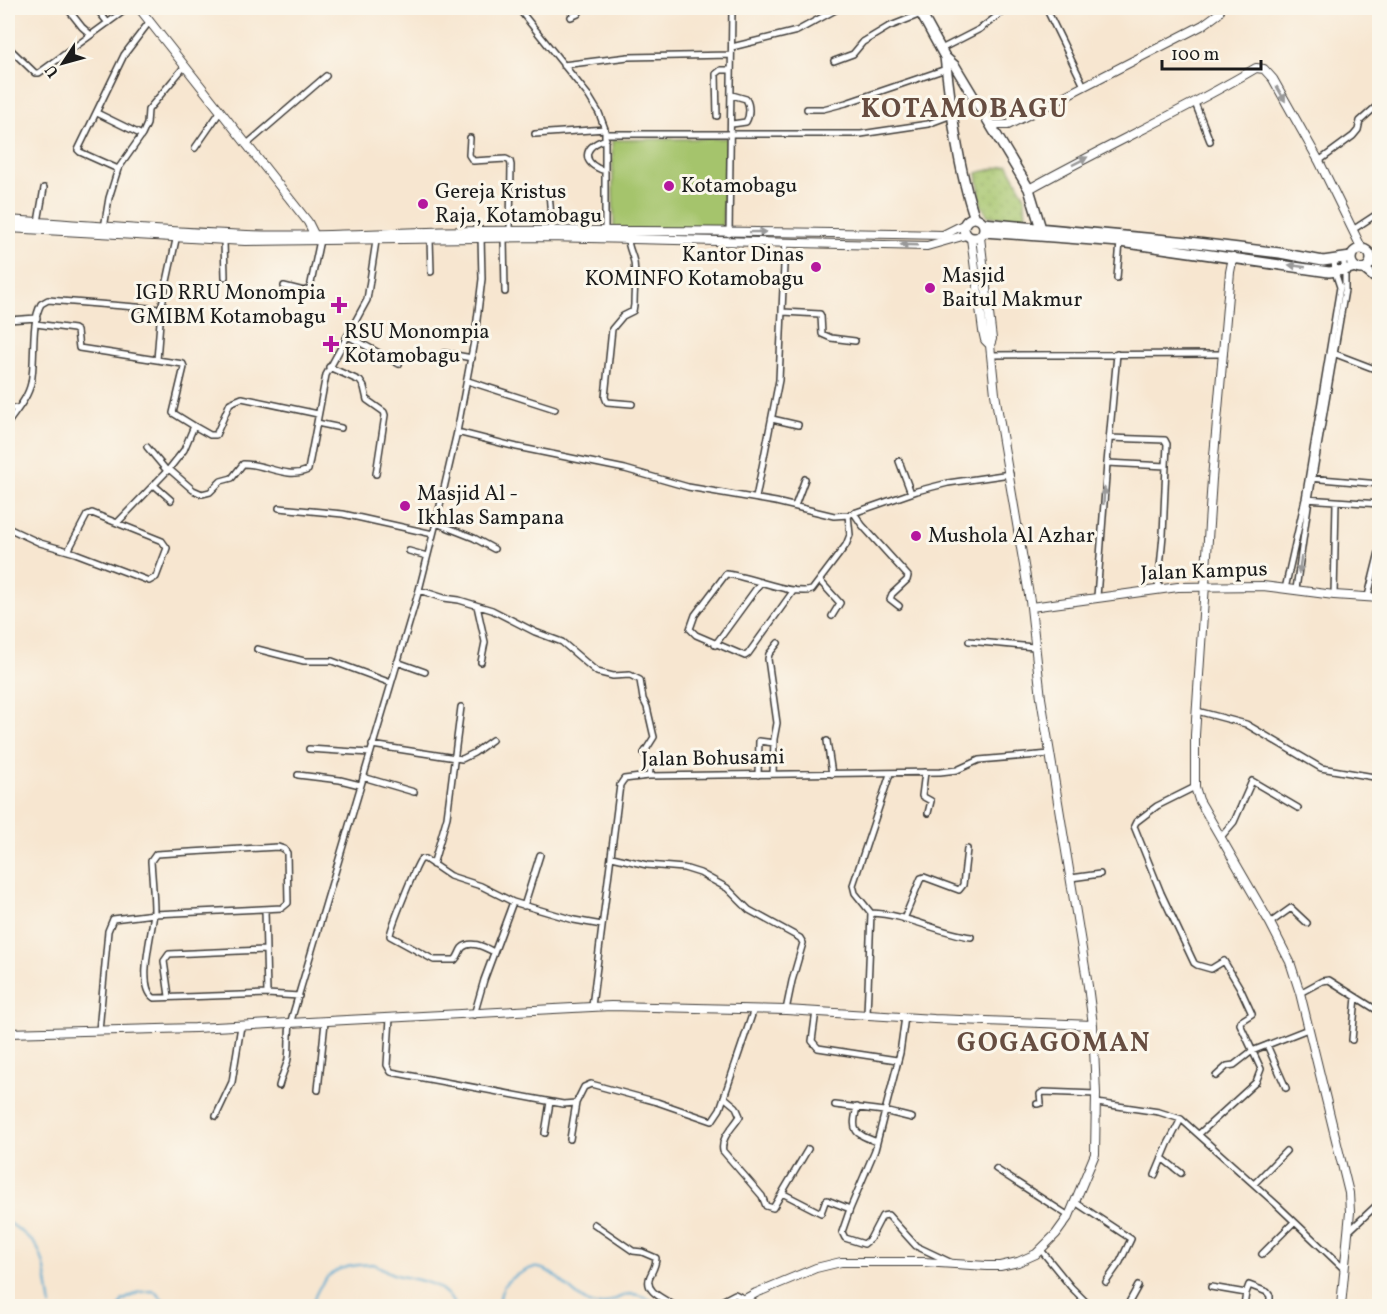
<svg xmlns="http://www.w3.org/2000/svg" width="1387" height="1314" font-family="Vollkorn,serif">
<style>
.grass{fill:#a5c46c;stroke:#607044;stroke-width:1.5}
.park{fill:url(#park-dots);stroke:#607044;stroke-width:1.5}
.lines{fill:none;stroke-linecap:round;stroke-linejoin:round}
.stream{stroke:#56a7d0;stroke-width:2}
.street-casing{stroke:#3d3a37;stroke-width:8}
.secondary-casing{stroke:#3d3a37;stroke-width:10}
.highway-casing{stroke:#3d3a37;stroke-width:12}
.street{stroke:#fff;stroke-width:5}
.secondary{stroke:#fff;stroke-width:8}
.highway{stroke:#fff;stroke-width:9}
.oneway{fill:#999}
.poi-dot{fill:#b5179e;stroke:#fbf7ec;stroke-width:2}
.labels{text-anchor:middle;dominant-baseline:central;stroke-width:6;stroke-linejoin:round;paint-order:stroke}
.poi-label{font-size:21px;fill:#1c1c1c;stroke:#fbf7ec;text-anchor:start}
.street-label{font-size:21px;fill:#1c1c1c;stroke:#fbf7ec}
.district-label{font-size:27px;font-weight:bold;letter-spacing:1.5px;fill:#664d41;stroke:#fbf7ec}
</style>
<defs>
<pattern id="park-dots" width="8" height="8" patternUnits="userSpaceOnUse" patternTransform="scale(1.5)"><rect width="8" height="8" fill="#a5c46c"/><path d="M2 2h.1M6 6h.1" fill="none" stroke="#8da85d" stroke-width="1.8" stroke-linecap="round"/></pattern>
</defs>
<rect width="100%" height="100%" fill="#fbf7ec"/>
<filter id="ink" filterUnits="userSpaceOnUse"><feTurbulence type="fractalNoise" baseFrequency=".0167" numOctaves="2"/><feDisplacementMap in="SourceGraphic" scale="12" xChannelSelector="R" yChannelSelector="G"/><feConvolveMatrix kernelMatrix="1 2 1 2 8 2 1 2 1" color-interpolation-filters="sRGB"/></filter>
<filter id="wash" filterUnits="userSpaceOnUse"><feTurbulence type="fractalNoise" baseFrequency=".008" numOctaves="4" result="noise"/><feDisplacementMap in="SourceGraphic" scale="24" xChannelSelector="R" yChannelSelector="G"/><feGaussianBlur stdDeviation="1.35" result="paint"/><feColorMatrix in="noise" values="0 0 0 0 0 0 0 0 0 0 0 0 0 0 0 0 0 1.4 0 .05"/><feComposite in="paint" operator="in"/></filter>
<g filter="url(#wash)">
<rect width="100%" height="100%" fill="#f7e6d0"/>
<!-- grass -->
<path class="grass" d="M728,138L722,231H614L612,140Z"/>
<!-- park -->
<path class="park" d="M1008,165L1025,197L1026,220L988,216L981,205L977,173Z"/>
<g class="lines">
<!-- stream -->
<path class="stream" d="M8,1222C18,1229 29,1236 36,1246C46,1259 48,1291 51,1306
M120,1306L122,1301L139,1292L154,1291L170,1306
M311,1306C320,1281 330,1267 359,1265C363,1265 368,1264 372,1264C380,1265 386,1272 393,1274C417,1281 443,1280 455,1306
M499,1306C500,1291 504,1280 519,1274C523,1272 528,1269 532,1268C553,1264 571,1297 591,1304C605,1309 617,1295 631,1294C641,1294 653,1301 661,1306"/>
</g>
</g>
<g filter="url(#ink)">
<g class="lines">
<defs>
<path id="street" d="M67,8L82,27L91,35L128,8
M96,8L108,23
M518,8L588,95L599,113L605,129V238
M1046,8L1084,86
M571,17L578,14L582,8
M8,47L35,73H39L91,35
M732,47L797,31L839,8
M941,49L980,29L1008,8
M834,61L853,54L863,42L888,27L921,14
M563,65L628,57L731,55
M732,95L746,99C750,105 750,115 746,122L732,124
M1195,103L1210,141
M807,109H823L846,103L946,69
M97,113L142,135
M717,116L716,74L721,70H731
M535,134L605,129
M606,134H861L928,124L952,115
M470,138L469,155L473,161L506,159L510,161L511,165L510,231
M246,145L326,76
M195,148L220,112
M1319,161L1353,136L1358,130L1360,121L1380,103
M118,169L80,152L78,150L124,55L150,21
M605,171C581,163 582,147 606,139
M549,192L552,231
M38,222L44,188
M104,228L109,198L118,169L142,135L147,124L148,110L184,67
M1354,229L1380,212
M729,234L732,8
M504,238L505,292
M430,239L431,272
M628,239C628,247 632,253 634,262C636,276 634,291 634,305L633,311L623,316L612,329L605,397L607,402L632,404
M224,241L225,277
M1117,278L1120,242
M284,286L304,291L310,288L320,240
M783,312L820,314L821,316L822,334L831,338L855,341
M8,320L37,318
M36,324L74,329L77,331L79,348L157,360
M446,335L475,336
M348,336L399,364
M444,353L472,358
M1333,353L1380,371
M991,355L1224,354
M329,367L360,381L364,387L367,400L384,412L385,415L376,474
M468,381L555,409
M8,407L17,409
M772,419L798,425
M8,423C16,411 28,398 31,383C36,359 30,324 41,304L48,300L161,309L177,235
M317,423L341,428
M194,426L210,435H216L230,403L242,398L318,414
M457,432L517,447L625,469L688,487L776,502L834,516L848,515L917,491L948,483L1010,474
M1109,438L1165,440L1167,444L1166,466
M147,447L167,471
M899,461L911,493
M1107,463L1166,466L1163,535L1158,589
M169,469L193,490L202,494L210,492L221,481L232,478L243,464C264,463 287,480 308,470L326,375L367,300L376,241
M1309,478L1380,484
M154,485L171,500
M756,498L779,380L785,242
M1306,499L1380,504
M795,506L805,479
M279,508L343,514L433,534
M854,513L862,525L908,576L907,580L892,594L890,599L899,606
M118,522L169,469L184,450L194,426L173,413L184,367L183,364L157,360L161,309
M436,523L474,538L494,549
M8,528L40,543L75,553L149,581L156,577L167,548L162,541L92,513L87,515L68,551
M409,551L427,556
M820,581L840,603L832,616
M1285,589L1305,499L1340,287L1335,272L1334,260
M1296,589L1309,499L1345,290V270L1343,258
M419,590L444,598L459,600L492,610L535,632L562,642L597,672L613,676L630,675L640,680L643,699L647,707L653,733L654,737L644,753L651,764L649,776
M794,590L748,654L745,656L696,635L690,629L695,615L726,574C749,576 793,596 812,590L846,545L850,535L848,515
M1334,595L1336,502
M1368,596L1380,548
M1097,597L1107,463L1117,354
M477,606L485,642L481,662
M969,641L1034,647
M715,645L761,582
M257,649L304,661H332L391,683
M397,662L425,672
M1197,711L1246,724L1321,768L1380,778
M827,741L832,774
M372,745L462,759L474,753L492,740
M309,749L370,753
M925,772L922,796L931,801L928,813
M773,774L774,739L777,723L768,659L769,654L778,643
M298,775L340,780L360,785
M758,775L759,741L774,743
M363,777L414,792
M1195,787L1157,806L1136,822L1134,826L1161,893L1194,963L1197,965L1211,969L1224,961L1240,988L1252,1014L1241,1021L1240,1024L1261,1069L1256,1082L1199,1134
M1221,837L1234,822L1252,781L1298,808
M612,857L647,865L684,868L700,873L727,888L749,910L800,938L803,943L792,981L786,1010
M433,865L447,817L461,707
M1071,878L1100,874
M524,906L540,855
M265,909L267,994
M871,913C905,914 937,932 971,937
M904,919L921,878L924,877L959,890L963,885L967,849
M1270,923L1291,908L1307,923
M494,952C486,948 471,939 462,948C459,952 459,956 455,960H434L390,936C390,929 416,865 421,859H425L450,876L481,886L513,902L574,920L602,925
M1300,993L1322,981L1329,980L1375,1009L1380,1010
M169,996L164,961L169,954L265,950
M592,1006L620,785L624,779L649,776L940,772L957,770L979,760L1050,754
M816,1011L812,1041L818,1048L897,1060
M867,1014L871,913L855,893L853,885L890,774
M474,1015L484,980L513,902
M905,1017L900,1053L875,1150L850,1209L842,1232L845,1238L864,1244L870,1239L882,1216L888,1215L916,1246L952,1263
M390,1018L387,1065L391,1072L563,1104L576,1103L584,1087L591,1084L657,1102L712,1121L720,1109L754,1009
M99,1031L108,931L113,919L154,914L282,908L288,903L287,853L284,849L278,847L156,854L151,861C152,878 154,895 154,912C153,931 136,986 154,998L267,994L299,996
M1352,1040L1356,997
M1267,1045L1286,1088
M1216,1076L1227,1066L1234,1065L1252,1051L1308,1029
M279,1086C281,1078 284,1071 287,1063C290,1056 288,1035 290,1024L419,590L436,523L457,432L475,336L482,279L481,236
M318,1090L325,1022
M724,1097L736,1107L740,1116C734,1127 720,1137 723,1151L762,1196L766,1206L773,1208L782,1193L821,1213L825,1202L827,1200L850,1209
M1097,1103L1159,1112L1181,1119L1277,1205L1343,1268
M1037,1104L1041,1103L1040,1094L1043,1092L1096,1094
M835,1105L884,1111L912,1118
M857,1107C851,1132 854,1133 877,1142
M216,1116L232,1082L241,1026
M545,1133L550,1102
M570,1139L576,1103
M1162,1158L1181,1173
M996,1169L1069,1216
M1155,1175L1168,1144L1181,1119
M1254,1184L1286,1151
M782,1193L808,1149
M1075,1202L1131,1239L1120,1262L1106,1282
M594,1224L633,1251L642,1252L656,1258C656,1265 653,1270 650,1276C643,1292 665,1299 675,1306
M1348,1232L1380,1202
M1041,1250L1071,1287L1090,1306
M1262,1254L1294,1222
M1211,1287L1246,1293L1244,1306
M1246,1293L1249,1285L1267,1292L1270,1296V1306
M712,1306L735,1294L745,1299
M989,1306L995,1303L998,1306
M1127,1306L1138,1286"/>
<path id="secondary" d="M139,8L308,222L316,238
M991,125H1008L1022,118L1203,25L1218,14L1221,8
M1029,189C1104,147 1182,112 1256,68L1264,69L1273,79L1319,161L1362,249
M8,220C87,225 167,232 247,235C325,238 404,231 482,231C636,230 789,232 943,235L965,224
M8,228L245,241L547,237L927,246L966,235
M971,238L983,331L985,340L990,345
M1233,257L1230,272L1212,479L1195,735V787L1199,800L1270,923L1290,962L1300,993L1349,1193L1350,1212L1341,1306
M1031,607L1178,587L1263,586L1334,595L1380,598
M8,1033L195,1028L611,1006L786,1010L934,1019L1093,1025
M739,1306L745,1299L756,1293L816,1268L841,1262H923L987,1266H1000L1018,1262L1036,1254L1056,1234L1069,1216L1095,1154L1096,1094L1093,1025L1088,986L1041,698L1031,607L995,394L990,345L992,339L980,237"/>
<path id="highway" d="M918,8L945,57L955,66L1029,189L1043,235
M945,57C951,108 958,170 975,218
M964 228a10 10 0 1 1 20 0a10 10 0 1 1-20 0Z
M983,223L1189,242L1280,253L1323,261L1351,257
M984,232L1120,242L1329,272L1345,270L1355,267
M1351 259a10 10 0 1 1 20 0a10 10 0 1 1-20 0Z
M1364,269L1374,277L1380,278"/>
</defs>
<!-- street casing -->
<use href="#street" class="street-casing"/>
<!-- secondary casing -->
<use href="#secondary" class="secondary-casing"/>
<!-- highway casing -->
<use href="#highway" class="highway-casing"/>
<!-- street -->
<use href="#street" class="street"/>
<!-- secondary -->
<use href="#secondary" class="secondary"/>
<!-- highway -->
<use href="#highway" class="highway"/>
</g>
<!-- one-way arrows -->
<defs><path id="oneway-solid" d="M-6-.8H1V-3.2L6.5 0L1 3.2V.8H-6Z" transform="scale(1.5)"/></defs>
<g class="oneway">
<use href="#oneway-solid" transform="translate(1281 94) rotate(60)"/>
<use href="#oneway-solid" transform="translate(1080 161) rotate(-27)"/>
<use href="#oneway-solid" transform="translate(758 232) rotate(-1)"/>
<use href="#oneway-solid" transform="translate(909 245) rotate(-178)"/>
<use href="#oneway-solid" transform="translate(1297 266) rotate(-172)"/>
<use href="#oneway-solid" transform="translate(1104 496) rotate(-86)"/>
<use href="#oneway-solid" transform="translate(1300 565) rotate(98)"/>
</g>
</g>
<!-- markers -->
<g class="poi-dot">
<circle cx="669" cy="186" r="6"/>
<circle cx="423" cy="204" r="6"/>
<circle cx="816" cy="267" r="6"/>
<circle cx="930" cy="288" r="6"/>
<path d="M336 296h6v6h6v6h-6v6h-6v-6h-6v-6h6z"/>
<path d="M328 335h6v6h6v6h-6v6h-6v-6h-6v-6h6z"/>
<circle cx="405" cy="506" r="6"/>
<circle cx="916" cy="536" r="6"/>
</g>
<g class="labels">
<!-- poi labels -->
<g class="poi-label">
<text x="681" y="186">Kotamobagu</text>
<text x="435" y="192">Gereja Kristus<tspan x="435" dy="24">Raja, Kotamobagu</tspan></text>
<text x="804" y="255" text-anchor="end">Kantor Dinas<tspan x="804" dy="24">KOMINFO Kotamobagu</tspan></text>
<text x="942" y="276">Masjid<tspan x="942" dy="24">Baitul Makmur</tspan></text>
<text x="326" y="293" text-anchor="end">IGD RRU Monompia<tspan x="326" dy="24">GMIBM Kotamobagu</tspan></text>
<text x="344" y="332">RSU Monompia<tspan x="344" dy="24">Kotamobagu</tspan></text>
<text x="417" y="494">Masjid Al -<tspan x="417" dy="24">Ikhlas Sampana</tspan></text>
<text x="928" y="536">Mushola Al Azhar</text>
</g>
<!-- street labels -->
<g class="street-label">
<text transform="translate(1204 572) rotate(-2)">Jalan Kampus</text>
<text transform="translate(713 759) rotate(-1)">Jalan Bohusami</text>
</g>
<!-- district labels -->
<g class="district-label">
<text x="965" y="110">KOTAMOBAGU</text>
<text x="1054" y="1044">GOGAGOMAN</text>
</g>
</g>
<!-- margin -->
<rect width="1387" height="1314" fill="none" stroke="#fbf7ec" stroke-width="30"/>
<!-- north arrow -->
<g transform="translate(63 63) rotate(234)" stroke="#fbf7ec" stroke-width="4.5" paint-order="stroke">
<path d="M0-4.5L10 22L0 15L-10 22Z" fill="#1c1c1c"/>
<text y="-9" font-size="16" font-weight="bold" text-anchor="middle" fill="#1c1c1c">U</text>
</g>
<!-- scale -->
<path d="M1162 60v9h99v-9" fill="none" stroke="#1c1c1c" stroke-width="3"/>
<text x="1171" y="60" font-size="18" fill="#1c1c1c" stroke="#fbf7ec" stroke-width="4.5" paint-order="stroke">100 m</text>
</svg>
